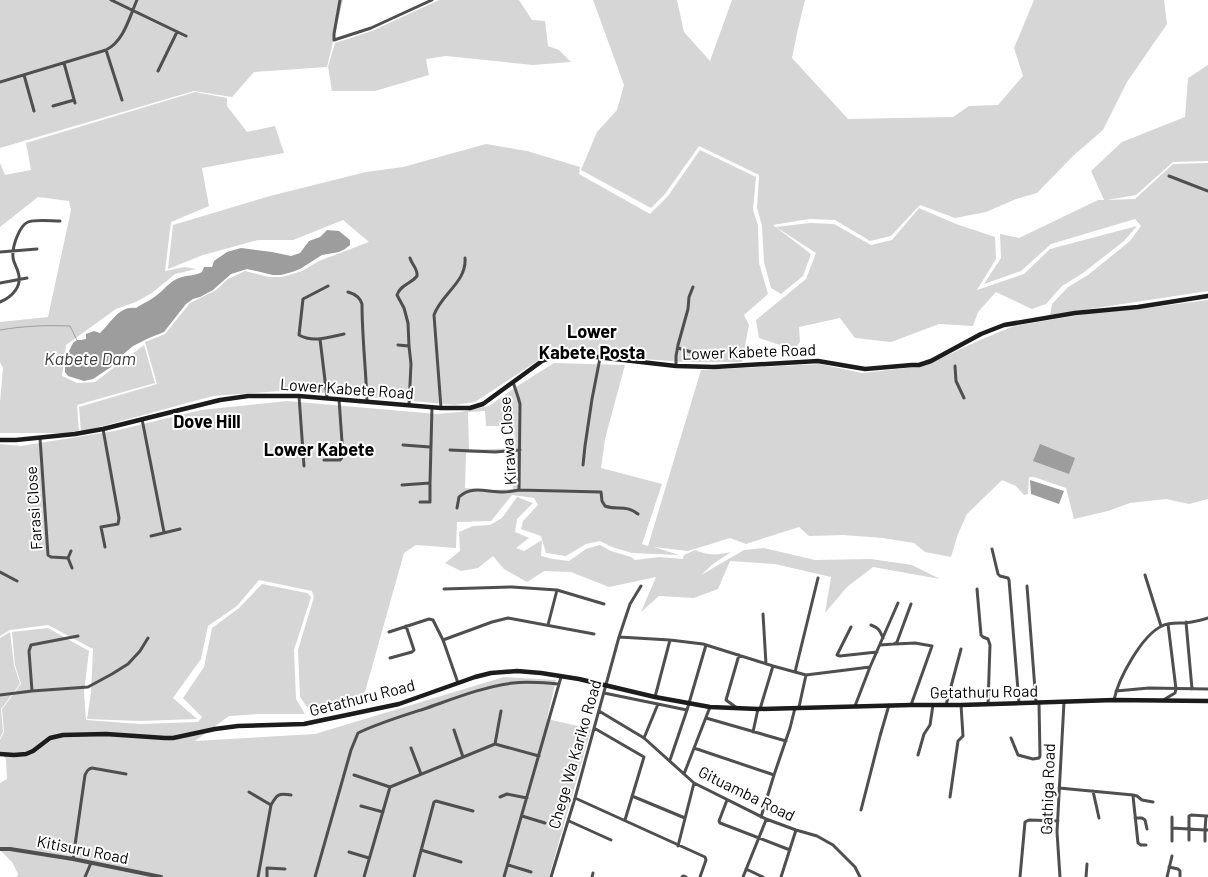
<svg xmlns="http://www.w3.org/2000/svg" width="1208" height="877" font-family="Barlow,sans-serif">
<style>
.green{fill:#d6d6d6;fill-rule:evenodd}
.water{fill:#9d9d9d}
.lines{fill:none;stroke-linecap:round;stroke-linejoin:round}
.stream{stroke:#9d9d9d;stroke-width:1}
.minor{stroke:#4f4f4f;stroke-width:3}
.tertiary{stroke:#4f4f4f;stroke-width:4}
.secondary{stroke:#1c1c1c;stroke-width:4.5}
.labels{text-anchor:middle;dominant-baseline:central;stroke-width:4;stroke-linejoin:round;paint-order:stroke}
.street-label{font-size:16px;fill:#000;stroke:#fff}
.neighbourhood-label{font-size:18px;font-weight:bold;fill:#000;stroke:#fff}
.water-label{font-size:18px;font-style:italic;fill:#3e3e3e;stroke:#fff}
</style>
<rect width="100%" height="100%" fill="#fff"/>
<!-- green -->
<path class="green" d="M0,0H343L327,67L254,72L232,97L194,91L0,148Z
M439,0H519L532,20L545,21L548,46L559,50L571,62L533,65L446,56L426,59L429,75L375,91H332L328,66L335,43L372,31Z
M593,0H677L684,32L710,61L732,0H805L797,33L792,58L848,119L953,117L969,106L998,105L1023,76L1014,48L1034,0H1164L1167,24L1127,82L1103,130L1073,156L1037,193L1016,199L986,212L955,218L920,205L891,236L870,241L835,220L809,219L773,225L811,254L803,276L781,294L771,288L764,262L762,226L757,208L759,175L699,146L665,194L651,208L581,170L597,132L617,110L624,85Z
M1208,65V161L1173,162L1136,195L1107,200L1135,199L1173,164L1208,163V291L1050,315L1052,304L1068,287L1088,275L1130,241L1141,226L1135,219L1051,244L1021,271L984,284L1001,258L1000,234L1019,238L1098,200H1104L1091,171L1122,142L1185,117L1188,78Z
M195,92L227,98V106L247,132L275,126L284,153L202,168L209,206L171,222L165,271L185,267L196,269L175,274L152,293L136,302L116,309L66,345L62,376L77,383L95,382L144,345L155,383L77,405L79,433H0V402L3,368L0,362V322L48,317L71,210L69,201L38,197L0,227V163L5,175L31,170L26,143Z
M486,144L527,151L580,167L579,174L650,214L668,196L700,150L756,177L753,210L758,225L759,263L768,294L744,315L749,325L742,362H683L551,352L475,402L455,405L293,390L213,396L81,432L79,407L157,384L145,342L165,334L190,303L216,290L228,279L245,271L269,277H282L302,271L319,261L369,242L343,220L293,240H258L203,255L168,269L173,225L270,196L366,172L403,167Z
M919,208L956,224L995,237L996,259L977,290L1024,274L1050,249L1137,226L1124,241L1083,273L1062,286L1046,304L1032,309L996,292L978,312L973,326L939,324L891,342L855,338L840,318L799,327L800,342L791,353L780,345L759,338L756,320L806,279L816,253L776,227L810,223L834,224L871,245L892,240Z
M1208,300V499L1189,504L1166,499L1130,503L1108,511L1074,519L1066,488L1034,477H1029L1028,494L1024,495L1016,486L1002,480L967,514L958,534L951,557L925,552L914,543L883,538L843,535L809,536L799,527L746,544L730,538L688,551L654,547L679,555L632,553L612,547L600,541L586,544L566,556L546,553L541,536L521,529L523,521L538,505L534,498L512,495L491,521L457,522L456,548L416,545L404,553L363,699L313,715L300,697L298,650L314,597L312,591L259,580L237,606L208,626L201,659L173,698L197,719L140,721L87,719L91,692L93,649L48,625L10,630L0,636V444L21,446L114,431L201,410L287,401L437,414L460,412L489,406L519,385L554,363L625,365L605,439L601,468L662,484L642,544L648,546L701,370L820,364L862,373L924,366L980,340L1014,326L1091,313L1138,309ZM485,411L486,426H514L515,448L469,450L468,412ZM466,453H515L513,489L489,490L465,488Z
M517,497L533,503L517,519L515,532L529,538L516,548L524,551L542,540L541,556L553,559L569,561L586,549L600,545L611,551L631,557L635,560L659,557L683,559L684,555L695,550C710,556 716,555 731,552L713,564L701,575L744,550L764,548L815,560L871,559L912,565L940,579L873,567L847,587L825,613L831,577L775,564L730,561L718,589L694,598L659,596L641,612L656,577L609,587L571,572L544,571L527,582L504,569L493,556L478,568L461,571L445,563L460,551L459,532L473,526L490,525L502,518Z
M262,584L307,593L311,597L294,650L296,699L305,714H258L229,716L195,741L315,734L504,677L556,680L547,719L591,729L549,877H17L18,874L12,862L0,850V783L7,779L6,759L0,752V740L4,732L2,709L21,684L15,665L12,632L48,628L89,651L84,692L86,720L140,724L198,722L202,717L183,698L204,667L212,628L239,608Z
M10,632L14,665L20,684L1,709L3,732L0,738V638Z"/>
<!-- water -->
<path class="water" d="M327,230L339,231L350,240V245L345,249L339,252L322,255L300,269L292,272L281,275H273L247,269L231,274L213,290L200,297L193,299L186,304L164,332L149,338L133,346L120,357L114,361L111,367L93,379L84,381L68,376L65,372V366L69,351L73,343L77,340H81L86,339V334L94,331L100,333C111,323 119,305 136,308C143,303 150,301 157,295C164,290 170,281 179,278C187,275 195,276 202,272L204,267H212L214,261L227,252L241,248L272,252L291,256L300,253L309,241L320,237Z
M1040,444L1075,458L1069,474L1033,461Z
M1030,480L1064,491L1059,504L1031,494Z"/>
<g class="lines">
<!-- stream -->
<path class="stream" d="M0,330C23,326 46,325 70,326L77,340"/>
<!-- minor -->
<path class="minor" d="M111,0L186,36
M340,0L334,34V40L371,28L432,0
M106,50L122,100
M64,63L75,103
M158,71L177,32
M24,75L34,111
M0,82L106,50C124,41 129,18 137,0
M53,106L74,100
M1169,176L1208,191
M0,252L37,249
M0,283L27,278
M328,286L303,299L299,335C313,343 329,337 344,334
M348,292C355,294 360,297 362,304C362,337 366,369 367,402
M0,302C12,297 23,286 18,272C17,267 13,262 13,257C12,247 19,226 28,222C35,219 51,221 60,221
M320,339L327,397
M398,345L409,346
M678,348L691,352
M676,366V356L678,345L688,309L689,297L693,287
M955,366L956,381L964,398
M513,382L518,397L520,404L519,490L601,492L602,501L605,506C618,511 625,504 638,514
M299,396L304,466
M409,405L411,364L409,346L408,323L404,308L397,295C401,284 411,284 417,276C418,269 412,265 410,258
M441,408L434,315C441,294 467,282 465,258
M142,419L164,532
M103,429L119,518L118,524L101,527L105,547
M40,438L48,555L51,557L68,558
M403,445L430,447
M450,450L495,452L520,450
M324,460H340L343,456L339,399
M583,465L585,446L592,399L600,358
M402,485L430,483L432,407
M420,502H430V484
M457,508L459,497C472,485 486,492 503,492C508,492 514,491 519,490
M151,536L180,529
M992,549L998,574L1000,576L1008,578L1009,580L1019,703
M71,551L68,558L72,568
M0,572L17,581
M1145,575L1161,626
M1027,586L1036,702
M444,589L512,587L557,590L604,604
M977,589L981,635L983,637L988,639L990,645L988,704
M763,614L766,664
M1186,622L1192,689
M548,625L557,590
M871,625C879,628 880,631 883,638
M851,627L837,655L840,656L877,652
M389,632L429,619L433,620L443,640L458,683
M619,637L670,640L703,644L773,666L806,675L870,667
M443,640L492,622L508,618L594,634
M895,644L915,643L932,646L911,705
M880,645L894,644L897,642L911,604
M390,658L412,652L414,650L406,626
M795,672L818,578
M32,691L29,651L31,645L78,636
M1116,691L1149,688L1208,689
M604,693L687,710
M0,695L32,691L88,687L112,674L128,664L140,651L148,638
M655,697L670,640
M1165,699L1175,693L1176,689L1168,624
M1114,700C1118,679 1142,635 1162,626C1169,622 1178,623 1185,623C1193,622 1200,621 1208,618
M946,705L961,649
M855,706L870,667L898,603
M799,707L806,675
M737,708L726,700L739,655
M760,709L773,666
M599,711L644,738L694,783L766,819L796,830L817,836L833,845L855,867L860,877
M706,718L786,741
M594,728L644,757L625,820
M454,730L463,757
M753,732L758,709
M644,738L658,704
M1011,738L1018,755L1033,759L1039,758L1040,756L1039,703
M495,744L501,711
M411,748L421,774
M694,748L774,775L790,728L795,708
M918,755L924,734L930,725L933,705
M670,760L687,710L706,645
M684,774L710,707
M354,775L390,787
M1059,788L1133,795L1137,796L1142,800L1153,802
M1093,791L1099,818
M249,792L271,805
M632,796L685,818
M1133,796L1138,843L1141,845H1146
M500,797L507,794L527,798
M950,797L958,741L963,736L961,705
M575,798L705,857L706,860L700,877
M727,800L719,821L720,823L790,850
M361,806L383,812
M861,810L880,736L889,705
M522,816L545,823
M761,817L774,775
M1135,818H1142L1145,820L1147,829
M569,821L611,840
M1172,828L1205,830L1206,816H1208
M1189,840V816L1191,815L1206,816
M1172,841V817
M1205,841V830H1208
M678,846L694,783
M421,850L461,862
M349,852L369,858
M73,859L85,775C87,771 88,769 92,768L126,774
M508,865L531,872
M1169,867L1178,869L1180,871V876
M746,869L763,877
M85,877L91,863
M258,877L271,805C277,794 279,793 291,795
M267,877V868L285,869
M315,877L351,750L358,733C379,723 402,716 424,709C453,699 482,687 513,683C528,681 544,683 559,684
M364,877L390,787L495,744L539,756
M414,877L434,802L436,801L473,811
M504,877L561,677
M551,877L575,798L619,637L630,604L641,586
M592,877L593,873
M682,877L683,876L686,877
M743,877L766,820
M781,877L796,830
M1020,877L1025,822L1029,820L1058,821
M1060,877L1057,832L1064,702
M1086,877L1087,864
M1167,877L1172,856"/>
<!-- tertiary -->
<path class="tertiary" d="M0,849H10L73,859L161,877"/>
<!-- secondary -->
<path class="secondary" d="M0,440H16L75,434L103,429L220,400L248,396H299L441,408H470L483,404L542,361L555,356L597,357L676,366L714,367L818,361L865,369L912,365H919L931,361L981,334L1004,325L1075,313L1138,307L1208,296
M0,754L14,755L26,754L33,751L50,738L63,735L106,734L165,738H173L215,729L238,726L304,724L399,704L475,677L491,673L517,671L541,673L579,679L655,697L710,707L758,709L911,705H961L1114,700L1208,701"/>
</g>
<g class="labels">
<!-- street labels -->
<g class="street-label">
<text transform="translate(749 351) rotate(-2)">Lower Kabete Road</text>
<text transform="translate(347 388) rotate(4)">Lower Kabete Road</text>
<text transform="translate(507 441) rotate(-94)">Kirawa Close</text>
<text transform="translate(33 508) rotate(-94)">Farasi Close</text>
<text transform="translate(984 691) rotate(-1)">Getathuru Road</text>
<text transform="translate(362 697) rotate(-14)">Getathuru Road</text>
<text transform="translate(574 754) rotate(-74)">Chege Wa Kariko Road</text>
<text transform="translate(1047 789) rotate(-88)">Gathiga Road</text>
<text transform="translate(747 793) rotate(26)">Gituamba Road</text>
<text transform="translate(83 849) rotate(11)">Kitisuru Road</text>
</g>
<!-- neighbourhood labels -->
<g class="neighbourhood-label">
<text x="592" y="331">Lower<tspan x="592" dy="21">Kabete Posta</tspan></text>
<text x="207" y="421">Dove Hill</text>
<text x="319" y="449">Lower Kabete</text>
</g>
<!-- water labels -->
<g class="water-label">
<text x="90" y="358">Kabete Dam</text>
</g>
</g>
</svg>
